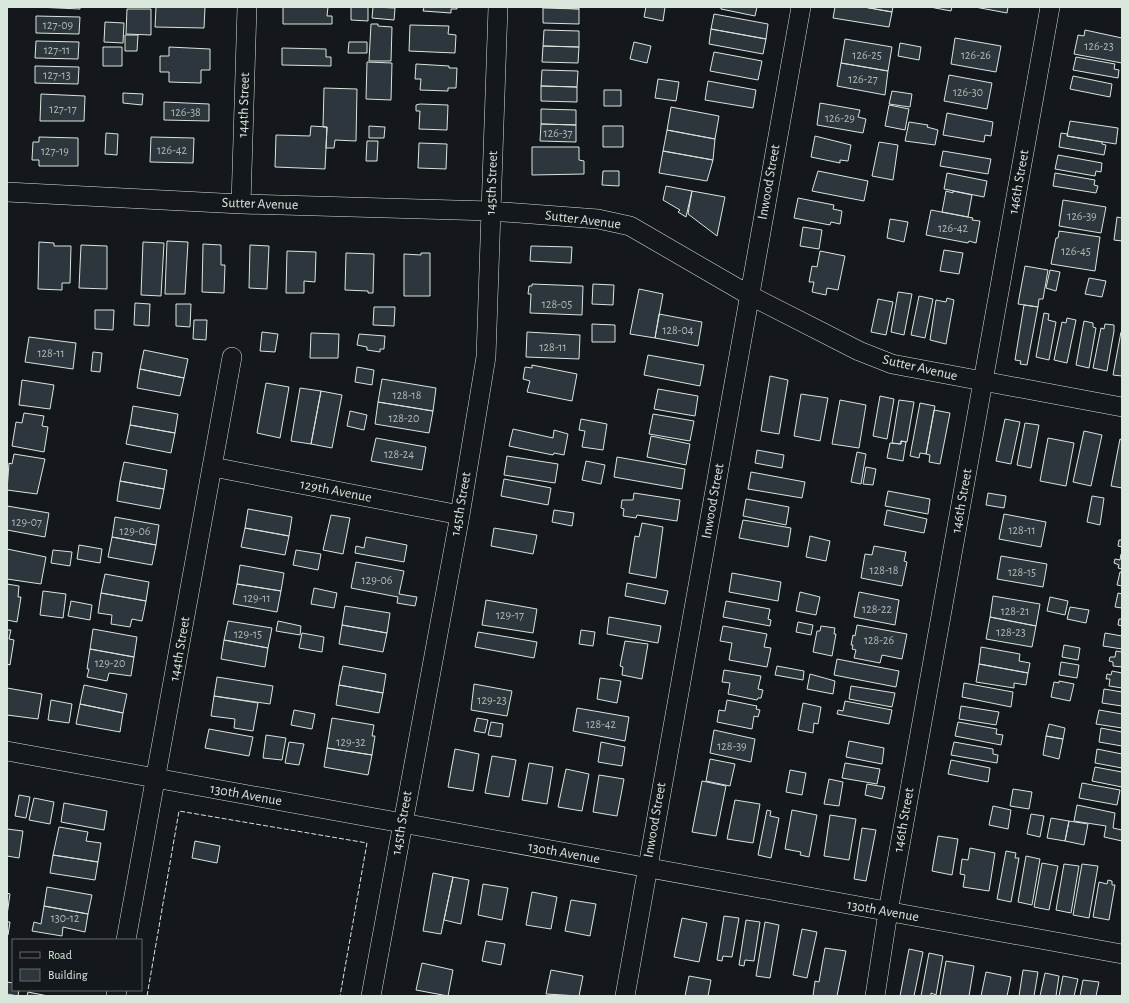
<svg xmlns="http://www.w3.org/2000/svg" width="1129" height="1003" font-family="'Alegreya Sans',sans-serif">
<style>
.building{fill:#2c363c;stroke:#d8e6dc}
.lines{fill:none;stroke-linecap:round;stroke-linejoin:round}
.street-casing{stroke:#d8e6dc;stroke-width:20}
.street{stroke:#14181c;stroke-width:19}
.fence{stroke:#d8e6dc;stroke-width:1;stroke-dasharray:5 2;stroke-linecap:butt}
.labels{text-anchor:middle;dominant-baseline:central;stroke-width:3;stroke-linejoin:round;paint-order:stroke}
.number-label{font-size:12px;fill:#adbab4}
.street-label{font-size:14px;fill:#d8e6dc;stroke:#14181c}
</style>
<rect width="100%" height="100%" fill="#14181c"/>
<!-- building -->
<path class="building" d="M37,7H80V9Z
M156,7H205L204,28L155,27Z
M283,7H328L327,16H332V24H283Z
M351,7H368V21L351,20Z
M373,7L395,8L394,20L372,18Z
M424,7H457V9H451V13L423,11Z
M543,7H579V9Z
M646,7H665L663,21L644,17Z
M721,7H757L755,16L721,9Z
M835,7H864L892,12L889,27L833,18Z
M864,7H893L892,12Z
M930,7H952L951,11Z
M975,7H1008L1007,13Z
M543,8L579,9V24L543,23Z
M127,9H151V35L126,34Z
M714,14L768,24L766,39L711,29Z
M36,16L80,17L79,34L36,33Z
M105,22L124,23L123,43L104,42Z
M371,24H378V26L392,27L391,61H369Z
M410,25L449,26L448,34L456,35L455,53L409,51Z
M711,29L766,39L763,54L709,44Z
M544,30L579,31V47L543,46Z
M1085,30L1122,38V63L1074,54L1078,35L1084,36Z
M125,35H138L137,51H125Z
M955,38L1001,46L996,72L951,64Z
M845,39L892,47L888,71L841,63Z
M36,41L79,42L78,59L35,58Z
M349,42H367V53H348Z
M634,42L651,46L647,63L630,59Z
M900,43L921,47L919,60L898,56Z
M543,46L579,47L578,63L542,62Z
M103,47H122V66H103Z
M169,47L210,49V70H201V83L169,82V72H160V56H169Z
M282,48L326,49V57H331V66L282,65Z
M714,52L762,61L758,80L710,71Z
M1076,57L1115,64L1114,69L1119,70L1118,78L1073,70Z
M367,62L392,63L391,100L366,99Z
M841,63L888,71L885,95L837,86Z
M416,64L449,66V68H457L456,88H448V91L420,90L421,79H415Z
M35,66L79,67L78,84L35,83Z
M542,70L578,71L577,87L541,86Z
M949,75L992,83L987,109L944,101Z
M1073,76L1112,84L1110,97L1070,89Z
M658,79L679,82L676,101L655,98Z
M708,81L756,90L753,108L705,100Z
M541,86L577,87V102L541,101Z
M324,88L357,89L356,141L335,140L334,148H326L327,127H323Z
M604,90H621V106H604Z
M892,91L912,94L910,107L889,104Z
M123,93L143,94L142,105L123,103Z
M41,94L85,96L84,121H40Z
M164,102L209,104V121L164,120Z
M820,103L860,110L858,117L866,119L863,133L817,125Z
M420,104L448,105L447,130L419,129L420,111H416V105Z
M889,105L909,109L905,130L885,126Z
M671,107L719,116L715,139L667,130Z
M541,109L576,110V125L541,124Z
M947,113L993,122L991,136L985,135L984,142L943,135Z
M1070,121L1118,128L1116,144L1067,136Z
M909,122L928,125L927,127L938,130L935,145L905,141Z
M541,124L576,125V142L540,141Z
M311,126L327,127L325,169L275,167L276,135L310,136Z
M369,126L385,127L384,138H369Z
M603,126H623V147H603Z
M667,130L715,139L713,160L663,151Z
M106,133L118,134L117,155L105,154Z
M1061,133L1068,134L1067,136L1102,142V144L1106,145L1104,155L1059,147Z
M815,136L851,145L848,161L840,160V163L811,157Z
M39,137L78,138V166H39V160H32L33,142H39Z
M151,137L194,138L193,163L150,162Z
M367,141H378L377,161H366Z
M879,142L898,145L893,180L872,176Z
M419,143L447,144L446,169L418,168Z
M532,147H579V160L584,161V174L532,175Z
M663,151L713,160L707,181L659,173Z
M943,151L991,159L988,174L940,166Z
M1058,155L1102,163L1101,172L1096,171L1095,176L1055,169Z
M603,171H619V186L602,185Z
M818,171L868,181L864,201L812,191Z
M947,173L987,181L984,197L944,189Z
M1055,173L1095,180L1094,185L1098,186L1096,193L1053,186Z
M666,186L692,191L686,217L678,212L680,210L663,200Z
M692,191L725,197L717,236L688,214Z
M946,191L953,193V191L972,195L968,217L942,212Z
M798,198L834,205L833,209L842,211L840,224L831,222L830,225L794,218Z
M1063,200L1106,207L1101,233L1059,226Z
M931,210L973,218L972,220L980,221L976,243L969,241L968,243L926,235Z
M1117,217L1122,218V241L1114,240Z
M890,219L908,222L904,242L887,238Z
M803,227L822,230L819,249L800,246Z
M1059,231L1100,237L1095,271L1051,264L1056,238H1058Z
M167,241L188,242L185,294H165Z
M39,242L54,243V246H71L70,283H62V290L38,289Z
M143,242L164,243L161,296L141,295Z
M203,244L221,245V265H225L224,293L202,292Z
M81,245L107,246V289L79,288Z
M250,245L269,246L267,289L249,288Z
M531,246L572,247L571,263L530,261Z
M944,250L963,253L959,274L940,271Z
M287,251L316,252L315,282L304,281V293H286Z
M820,251L845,256L838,290L827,288L826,295L812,292L814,282H809L812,266L817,267Z
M346,253L374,254L373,293H368V291L345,290Z
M421,253H430V296H404V254L421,255Z
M1025,266L1048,270L1043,299H1039L1038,307L1018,304Z
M1050,270L1060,272L1056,291L1046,288Z
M1089,278L1106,281L1102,297L1085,294Z
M532,284L583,286L582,315L530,313L531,294H528L529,286H532Z
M593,284L614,285L613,305L592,304Z
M639,289L663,294L655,338L630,334Z
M898,292L912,294L904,335L891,332Z
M919,296L933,299L925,338L911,335Z
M947,298L954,300L946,344L930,340L936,300L946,302Z
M878,299L893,302L886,335L871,332Z
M135,303L150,304L149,326L134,325Z
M176,304H191L190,327L176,326Z
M1024,305L1038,307L1027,365L1020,364L1021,361L1015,360Z
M374,307H395L394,326L373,325Z
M95,310H114L113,330L95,329Z
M1044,313L1049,314L1048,320L1056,322L1049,360L1036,357Z
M659,314L702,322L698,346L655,338Z
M1067,318L1076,320L1067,363L1054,360L1062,322L1066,323Z
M194,320H207L206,340L193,339Z
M1084,321L1093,323V327L1096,328L1089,368L1076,365Z
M592,324L615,325V342H592Z
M1105,324L1114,325V331L1107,371L1093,368L1101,328L1104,329Z
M262,332L278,334L275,352L260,351Z
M527,332L580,335L579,359L526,357Z
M1121,332H1122V376L1113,375Z
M311,333L339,334L338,358H310Z
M359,334L385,336L384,349H380V352L367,350V347L357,345Z
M29,337L76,343L73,369L25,362Z
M144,350L188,359L184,378L140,369Z
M93,352L102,353L100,372L91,371Z
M648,355L704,365L700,386L644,375Z
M532,365L577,374L572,401L527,392L530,381L523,379L525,367L532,368Z
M357,367L374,370L372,385L355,382Z
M140,369L184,378L180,396L137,388Z
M770,376L788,380L779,434L761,431Z
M382,379L436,388L433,411L378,402Z
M22,380L54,385L50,409L19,405Z
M266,383L289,387L280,438L257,433Z
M300,388L321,391L311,444L291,441Z
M658,389L698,396L695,416L654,409Z
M321,391L342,395L332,448L311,444Z
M801,394L828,398L820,441L794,436Z
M880,396L894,399L887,439L873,436Z
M840,400L866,405L859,448L832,444Z
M899,400L914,402L907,442L901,441V444L892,443Z
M378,402L433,411L429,433L375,424Z
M920,403L935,406L926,454L920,453L919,458L910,456Z
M133,406L178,414L175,433L130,425Z
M934,410L950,413L940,464L929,462L930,455L926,454Z
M350,411L367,415L364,430L347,426Z
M24,413L44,416L42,426L48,427L44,452L12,446L16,422L22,423Z
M653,414L694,421L690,441L649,434Z
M581,419L607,424L603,450L582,447L585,431L579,430Z
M1005,419L1020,422L1011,464L996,461Z
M1025,423L1039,425L1031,468L1017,465Z
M130,425L175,433L171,453L126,444Z
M513,429L553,438L554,430L568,434L564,455L554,453L553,455L509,446Z
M1084,431L1102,435L1091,486L1073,482Z
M651,436L690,444L686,465L647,457Z
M376,438L426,447L422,470L371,461Z
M1048,438L1074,443L1066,486L1040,481Z
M1120,439L1122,440V488L1111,486Z
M901,441L906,442L903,461L887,458L890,443L901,444Z
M757,450L784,455L782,468L755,463Z
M857,452L866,454L861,484L851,482Z
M14,454L45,459L37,494L7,490L9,463L12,464Z
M507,456L558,464L555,483L504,475Z
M617,457L685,469L682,489L614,477Z
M586,461L605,465L601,484L582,480Z
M124,462L167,470L164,489L120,481Z
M866,467L876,469L873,485L863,484Z
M751,472L805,482L802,498L748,489Z
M504,479L551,488L548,505L501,496Z
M120,481L164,489L160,509L117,501Z
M888,491L930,499L928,514L885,506Z
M634,493L680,500L677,521L637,515L636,518L623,516L624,509L621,508L622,500H633Z
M988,493L1006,496L1004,508L986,505Z
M1092,496L1104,498L1100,525L1087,522Z
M746,499L789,507L786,525L743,516Z
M7,506L49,513L45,537L7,530Z
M248,509L292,517L289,536L245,528Z
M554,510L574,513L572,526L552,522Z
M887,510L927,519L924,533L884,525Z
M1004,514L1046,522L1041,547L999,539Z
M331,515L350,518L343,554L323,550Z
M115,517L159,525L156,545L112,537Z
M743,520L791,528L788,547L739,538Z
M642,523L663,527L656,578L629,573L635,536L639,537Z
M245,528L289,536L285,555L241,547Z
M494,528L537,535L533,554L491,546Z
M810,536L830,541L826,561L806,557Z
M112,537L156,545L152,565L108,557Z
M366,537L407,545L404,562L355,553L356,546L364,548Z
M1119,540H1122V547L1118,546Z
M79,545L102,549L100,563L77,559Z
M874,546L906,552L904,561L907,562L902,586L861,578L865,554L872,555Z
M7,549L46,557L41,584L7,579Z
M53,550L72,552L70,566L51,563Z
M296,550L321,554L318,570L293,565Z
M1121,554H1122V569L1118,568L1119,565L1114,563L1115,559L1120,560Z
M1001,556L1047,564L1043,587L997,579Z
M356,562L404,571L399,594L417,597L415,606L397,603L398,597L351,588Z
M240,565L284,573L281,591L237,584Z
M1120,572H1122V586L1117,585Z
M732,573L781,582L778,601L729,592Z
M105,574L149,582L146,601L101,593Z
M627,583L668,591L665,604L625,596Z
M7,584L19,586L18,597H21L17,622L7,620Z
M237,584L281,591L277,612L233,604Z
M314,588L337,593L334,608L311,604Z
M43,591L66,594L63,618L40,615Z
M800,592L820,597L816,615L796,611Z
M859,592L899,600L895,625L854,617Z
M101,593L146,601L142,621L132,619L130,627L111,624L112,615L98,613Z
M1118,593L1122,594V608L1115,607Z
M993,596L1040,604L1036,626L990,617Z
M1050,597L1068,601L1065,615L1047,611Z
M486,600L537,609L533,633L482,625Z
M71,601L92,605L90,620L68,616Z
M726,601L770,609L768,619L771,620L770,626L723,617Z
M345,606L390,613L387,633L342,625Z
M1070,607L1089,610L1086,623L1067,619Z
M609,617L661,626L658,643L607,634Z
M990,617L1036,626L1032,647L986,639Z
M1119,619H1122V626L1118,625Z
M228,621L272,628L268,648L224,640Z
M278,621L301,626L300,635L276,631Z
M798,622L813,625L811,635L796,632Z
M342,625L387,633L383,652L339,644Z
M857,625L907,634L902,659L882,655L880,663L854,658L856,650L852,649L853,645H851L853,635L855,636Z
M723,626L767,634L764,647L771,648L767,667L729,660L732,643L720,641Z
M821,626L835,628L834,634H836L832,656L813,652L817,631H820Z
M93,629L137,637L134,657L90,649Z
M7,630H11L9,639L14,640L10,665L7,664Z
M581,630L595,632L593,646L579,644Z
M478,632L537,642L534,658L475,647Z
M302,633L324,637L322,652L299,648Z
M1105,633L1122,636V649L1103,646Z
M224,640L268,648L265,667L221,659Z
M625,641L648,644L642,679L622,675L623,667L620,666Z
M1064,645L1080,648L1078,660L1062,657Z
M981,647L1020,654L1019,661L1030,663L1028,673L979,664Z
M90,649L134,657L131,676L109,673L107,681L87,677L89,669H87Z
M1116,651L1122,652V667L1113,666V662L1109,661L1110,657H1115Z
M837,659L899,671L896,687L834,675Z
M1061,662L1079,665L1077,678L1059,675Z
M979,664L1028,673L1026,685L1014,683V688L976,682Z
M343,666L386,674L383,693L339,685Z
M777,666L804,671L803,680L775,675Z
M724,670L761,676L758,689L763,690L761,698H758L757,700L728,694L730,683L722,682Z
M1112,671L1122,673V688L1109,686L1110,679H1106L1107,674L1111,675Z
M810,674L835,681L833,694L807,689Z
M217,677L273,686L270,704L214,696Z
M600,678L621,681L617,703L597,699Z
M1059,681L1074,684L1070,701L1051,697L1054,682L1059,683Z
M964,683L1013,692L1011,707L962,697Z
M474,684L512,691L507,716L471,710Z
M84,685L127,694L123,713L80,704Z
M339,685L383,693L379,713L336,705Z
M851,686L895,693L892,707L849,699Z
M7,688L42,694L38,719L7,715Z
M1104,689L1122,692V706L1102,703Z
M214,696L258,703L253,731L234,728L235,719L211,716Z
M51,700L72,704L69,723L48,720Z
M727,700L757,706L756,709L760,710L758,717L754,716L752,729L717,722L719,710L725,711Z
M845,701L892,710L889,724L837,714L838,710L843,711Z
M803,703L821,707L818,724L814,723L813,733L798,730Z
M80,704L123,713L120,732L76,724Z
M961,706L999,712L996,725L959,719Z
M577,708L629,717L625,741L573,731Z
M294,710L315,714L312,729L291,725Z
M1099,710L1122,714V728L1096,724Z
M332,718L374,725L372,736H375L372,755L327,748Z
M477,718L488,720L485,733L474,731Z
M491,722L503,724L501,737L488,735Z
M958,722L997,729L996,734L1003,735L1001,745L955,736Z
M1049,724L1065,728L1063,739L1046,736Z
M1101,728L1122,732V746L1099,742Z
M209,729L253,737L249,756L205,748Z
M714,730L755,739L751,762L710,753Z
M266,735L286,738L282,760L263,758Z
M1046,736L1063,739L1059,759L1043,755Z
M849,741L884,748L882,764L846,757Z
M289,742L304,744L299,765L285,763Z
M601,742L625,747L622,766L598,762Z
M954,742L993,749V754L998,755L997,763L951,755Z
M327,748L372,755L368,775L324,767Z
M455,749L479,754L473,791L448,787Z
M1097,749L1122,754V768L1095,763Z
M492,756L516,760L509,797L485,793Z
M710,759L735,764L730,786L706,781Z
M951,760L990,768L988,782L948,774Z
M529,763L553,767L547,804L522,800Z
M845,763L880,769L877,784L842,778Z
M1095,767L1122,772V787L1092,781Z
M566,769L589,774L582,811L558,807Z
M790,770L806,773L802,795L786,792Z
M599,775L624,779L617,816L593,812Z
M829,779L843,782L839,806L824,804Z
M702,781L726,786L716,836L692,832Z
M1082,783L1120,790L1117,805L1079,798Z
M867,784L885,787L882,799L865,795Z
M1013,789L1032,792L1029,809L1010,806Z
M19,795L30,797L26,818L15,816Z
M34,798L54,802L50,824L29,820Z
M735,800L760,804L753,843L727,839Z
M64,803L107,811L104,830L61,822Z
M1077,805L1115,813L1113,828L1122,830V841L1104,837L1106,826L1074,821Z
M993,806L1011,810L1008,829L989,825Z
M767,810L771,811L770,816L779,818L771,858L758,855Z
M792,810L817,815L809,857L800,855L801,852L785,849Z
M1031,814L1044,816L1040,837L1027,834Z
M830,815L856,819L849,860L824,856Z
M1051,818L1069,821L1065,841L1047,838Z
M1069,821L1088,824L1084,845L1065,841Z
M59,827L88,832L86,841L101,843L98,862L53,855Z
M862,828L876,830L866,881L854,879Z
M7,829L23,831L19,858L7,856Z
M938,836L958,839L952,875L932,871Z
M195,841L220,846L217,863L192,858Z
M970,848L995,853L989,891L963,887L965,875L960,874L962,859L968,860Z
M1006,851L1016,853L1015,858H1019L1011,902L997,899Z
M53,855L98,862L95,880L50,873Z
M1026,856L1040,859L1032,905L1018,902Z
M1042,863L1058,866L1049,910L1034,907Z
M1064,864L1079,866L1071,913L1056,910Z
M1082,864L1098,866L1089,918L1073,915Z
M433,873L453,877L441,934L423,931Z
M453,877L469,880L461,924L444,920Z
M1108,880L1112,881V885H1115L1109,920L1093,917L1099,882L1107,884Z
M483,884L508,888L502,920L478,915Z
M47,887L92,895L88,914L44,906Z
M532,892L557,897L551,929L526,925Z
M7,893L10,894L7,915Z
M571,900L596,904L590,936L565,931Z
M44,906L88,914L85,932L63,927L62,936L32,931L34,922L41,924Z
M724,916L739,918L732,957L723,956L722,961L717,960Z
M682,918L707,923L699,962L674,957Z
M746,920L760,922L754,961L745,960L744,966L739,965Z
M7,922H10L8,935H7Z
M765,922L779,925L770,978L756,976Z
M802,929L817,932L807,978L793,975Z
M486,941L505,944L501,965L482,961Z
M825,948L846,951L837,996H813L815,981L819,982Z
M909,949L923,952L914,996H900Z
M929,953L943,956L936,995L931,993V996H921Z
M946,961L974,966L969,996H940Z
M422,963L453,970L448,996L416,990Z
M551,970L583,976L579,996L546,994Z
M1023,970L1038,972L1034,996H1019Z
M986,972L1011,977L1007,996H981Z
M1045,973L1059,976L1056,996H1040Z
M689,976L711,980L708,996H685Z
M1063,976L1078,979L1074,996H1059Z
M1083,980L1099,982L1096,996H1080Z
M7,982L13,983V990H19L18,996L7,994Z
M28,992L48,996H27Z"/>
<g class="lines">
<defs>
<path id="street" d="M7,192L241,204L491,211L598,219L630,226L749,295L859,351L892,364L1122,407
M241,204L247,7
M213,467L460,515
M7,751L1122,954
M126,940L232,357
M116,996L117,990
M371,996L460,515L486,357L498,7
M625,996L801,7
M875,996L888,912L1050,7"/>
</defs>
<!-- street casing -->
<use href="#street" class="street-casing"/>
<!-- street -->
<use href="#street" class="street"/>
<!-- fence -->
<path class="fence" d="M147,996L179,811L367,843L340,996"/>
</g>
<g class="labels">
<!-- number labels -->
<g class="number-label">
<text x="58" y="25">127-09</text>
<text x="1099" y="46">126-23</text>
<text x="57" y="50">127-11</text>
<text x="867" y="55">126-25</text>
<text x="976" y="55">126-26</text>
<text x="57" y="75">127-13</text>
<text x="863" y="79">126-27</text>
<text x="968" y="92">126-30</text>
<text x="63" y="109">127-17</text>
<text x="186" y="112">126-38</text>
<text x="840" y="118">126-29</text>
<text x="558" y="133">126-37</text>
<text x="172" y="150">126-42</text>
<text x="55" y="151">127-19</text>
<text x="1082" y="216">126-39</text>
<text x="953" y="228">126-42</text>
<text x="1076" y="251">126-45</text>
<text x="557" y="304">128-05</text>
<text x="678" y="330">128-04</text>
<text x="553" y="347">128-11</text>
<text x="51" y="353">128-11</text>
<text x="407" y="395">128-18</text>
<text x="404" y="418">128-20</text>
<text x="399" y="454">128-24</text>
<text x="27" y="522">129-07</text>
<text x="1022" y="530">128-11</text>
<text x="135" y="531">129-06</text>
<text x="884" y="570">128-18</text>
<text x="1022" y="572">128-15</text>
<text x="377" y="580">129-06</text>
<text x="257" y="598">129-11</text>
<text x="877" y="609">128-22</text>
<text x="1015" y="611">128-21</text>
<text x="510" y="615">129-17</text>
<text x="1011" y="632">128-23</text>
<text x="248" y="634">129-15</text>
<text x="879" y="640">128-26</text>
<text x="110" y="663">129-20</text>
<text x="492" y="700">129-23</text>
<text x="601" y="724">128-42</text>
<text x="351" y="742">129-32</text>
<text x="732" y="746">128-39</text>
<text x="65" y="918">130-12</text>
</g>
<!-- street labels -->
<g class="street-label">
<text transform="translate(244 105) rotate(-88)">144th Street</text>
<text transform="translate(769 182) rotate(-80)">Inwood Street</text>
<text transform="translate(1019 182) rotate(-80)">146th Street</text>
<text transform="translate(492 183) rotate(-88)">145th Street</text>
<text transform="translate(260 204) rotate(2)">Sutter Avenue</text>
<text transform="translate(583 220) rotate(7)">Sutter Avenue</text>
<text transform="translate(920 368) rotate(13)">Sutter Avenue</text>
<text transform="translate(336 491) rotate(11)">129th Avenue</text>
<text transform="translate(713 501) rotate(-80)">Inwood Street</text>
<text transform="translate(962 501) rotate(-80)">146th Street</text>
<text transform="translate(461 504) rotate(-80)">145th Street</text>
<text transform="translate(180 649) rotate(-80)">144th Street</text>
<text transform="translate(246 795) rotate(10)">130th Avenue</text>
<text transform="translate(655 820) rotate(-80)">Inwood Street</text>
<text transform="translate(904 820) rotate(-80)">146th Street</text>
<text transform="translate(402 823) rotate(-80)">145th Street</text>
<text transform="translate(564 853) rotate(10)">130th Avenue</text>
<text transform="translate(883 911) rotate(10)">130th Avenue</text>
</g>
</g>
<!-- border -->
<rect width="1129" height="1003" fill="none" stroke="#d8e6dc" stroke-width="16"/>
<!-- legend -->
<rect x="12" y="939" width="130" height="52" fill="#14181c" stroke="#626a69"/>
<rect x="20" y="952" width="20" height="6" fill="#14181c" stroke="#626a69"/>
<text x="48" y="959" font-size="12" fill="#d8e6dc">Road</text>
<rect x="20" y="969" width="20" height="12" fill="#2c363c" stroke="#626a69"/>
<text x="48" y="979" font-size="12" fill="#d8e6dc">Building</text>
</svg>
